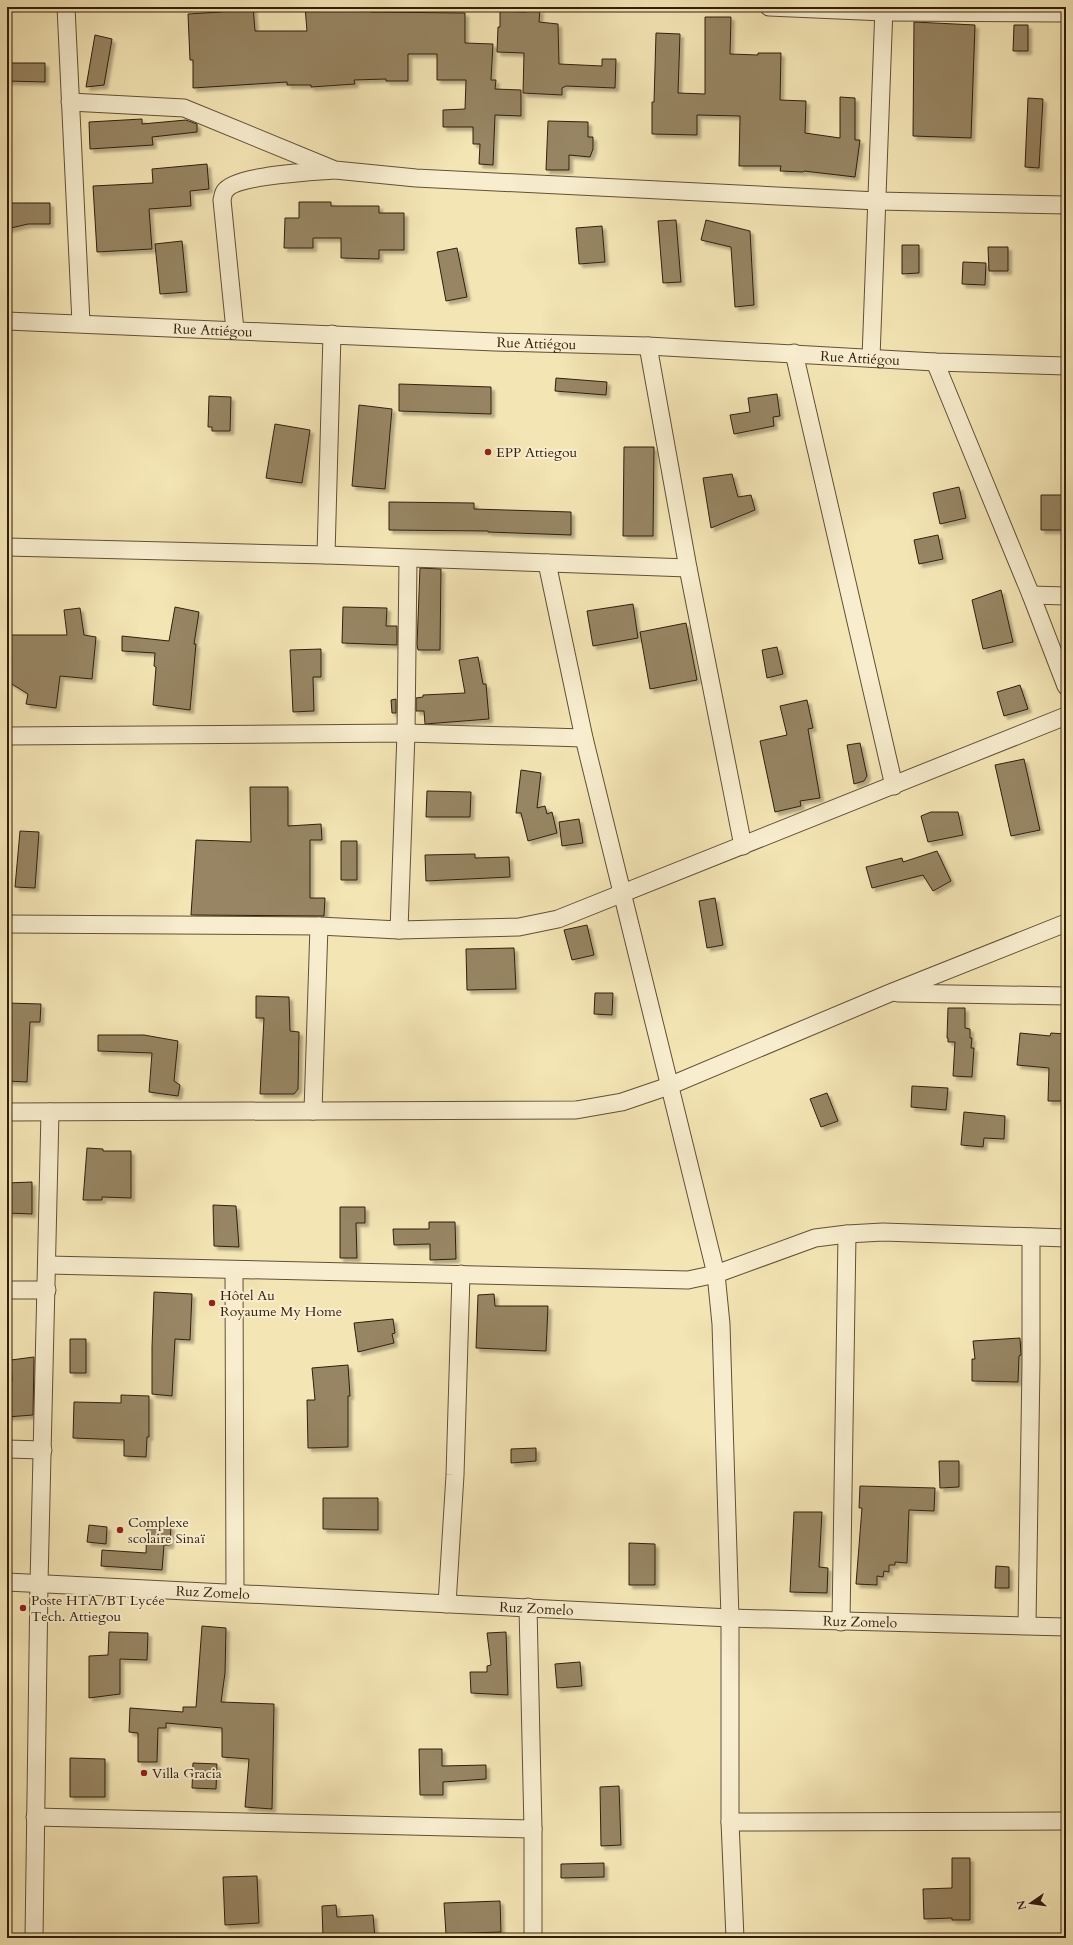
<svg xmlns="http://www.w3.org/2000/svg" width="1073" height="1945" font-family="Cardo,serif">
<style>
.building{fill:#978563;stroke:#321e0b;filter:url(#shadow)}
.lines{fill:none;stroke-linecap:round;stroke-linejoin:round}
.minor-casing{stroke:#625036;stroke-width:19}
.minor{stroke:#f8eecf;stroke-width:17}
.poi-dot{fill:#8f2418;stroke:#f8eecf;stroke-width:1.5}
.labels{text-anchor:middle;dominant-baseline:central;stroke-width:4;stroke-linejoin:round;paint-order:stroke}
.street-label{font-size:14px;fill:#321e0b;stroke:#f8eecf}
.poi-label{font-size:14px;fill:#321e0b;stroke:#f8eecf;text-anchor:start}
</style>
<defs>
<filter id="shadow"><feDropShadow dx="3.5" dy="3.5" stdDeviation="1" flood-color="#0004"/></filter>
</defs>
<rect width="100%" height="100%" fill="#f4e5b5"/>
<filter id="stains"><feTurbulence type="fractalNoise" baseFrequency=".005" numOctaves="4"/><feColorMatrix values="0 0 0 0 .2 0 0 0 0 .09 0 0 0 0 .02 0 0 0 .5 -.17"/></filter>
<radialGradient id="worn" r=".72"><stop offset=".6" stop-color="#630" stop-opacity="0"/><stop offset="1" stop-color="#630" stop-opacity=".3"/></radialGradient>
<!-- building -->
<path class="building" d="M221,7H253L255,31H307L305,7H370V12L465,13V43L493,44L491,80H496L495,89L521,90V116L495,115L493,165L479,164L480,144H473V127H443V110L465,109L466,80H437V54H408V81H386V79L354,80L355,84L311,87V85H287V82L193,88V60H190L188,14L221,12Z
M526,10H540L539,22L558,24L559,64L602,66V59H616L615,88L566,86L562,88V95L523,93L524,53L497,52L498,27H500V11L526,12Z
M705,17H731L730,54L758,55V53H781L780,100L806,101L805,133L840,138V97L855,98V140H860L855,177L804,171L803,172L780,171L781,166H739L740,116L697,115V135L652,134V102H654L656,33L680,34L678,93L705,94Z
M914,22L975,25L971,138L913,136Z
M1014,25H1028V51H1013Z
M95,35L112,39L104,85L86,87Z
M7,63H45V82L7,81Z
M1028,98L1043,99L1039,168L1025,167Z
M142,119V124L186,120L197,124V132L152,137L153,145L90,149L89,122Z
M548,121L588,122V137H593V149L590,157L569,155V170H546Z
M207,164L209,189L190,191L191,206L149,209L152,249L97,252L93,186L153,183L152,169Z
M299,202H331V206H379V213H404V250H379V259L341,258V238H313V248H284L285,218H299Z
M7,203H50V224H28L7,229Z
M676,220L681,282L663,283L658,221Z
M706,220L750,231L754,305L735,307L731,247L701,240Z
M602,226L605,262L579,264L576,228Z
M182,241L187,292L160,294L155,244Z
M902,245H919V273L902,274Z
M988,247H1008V271H989Z
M457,248L467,297L446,301L437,252Z
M963,262L986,263L985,285L962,284Z
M556,378L607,382L606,395L555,391Z
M399,384L491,387V414L399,411Z
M777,394L780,416L773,417L774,426L734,434L730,415L750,412L748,398Z
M209,396L231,397L230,431H212V427H208Z
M359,405L392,409L385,489L352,486Z
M275,424L310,430L302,483L266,478Z
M624,447H654L653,536H623Z
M732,474L738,497L751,495L755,510L711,528L703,478Z
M959,487L966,518L940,524L933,493Z
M1041,495H1066V530H1041Z
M389,502L474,503V509L571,512V535L488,532V531L389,530Z
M938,535L943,559L919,564L914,540Z
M420,568L441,569L440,650H418L417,645Z
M1001,590L1013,642L983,649L972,600Z
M633,604L638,638L593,646L587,611Z
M175,607L199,612L194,644H196L190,710L153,705L156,667L154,666L155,653L122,651V636L169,641Z
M343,607L387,608L386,626H397V645L342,643Z
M80,608L84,635L96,637L92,679L60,676L56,708L26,704L28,694L7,681L9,635H67L64,610Z
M686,623L697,680L650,689L640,632Z
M777,647L783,674L767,678L762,650Z
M321,649V677H313L314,711L293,712L290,650Z
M478,657L483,684H486L489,719L425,724L424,711H416V698L423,697V695L465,693L459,660Z
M1020,685L1028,709L1004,716L997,692Z
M396,699V713H392L391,700Z
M807,700L813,728L808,729L820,798L800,801L801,806L775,812L760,741L787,735L780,706Z
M860,743L867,776L864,781L854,784L847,745Z
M1024,759L1040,830L1011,836L995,765Z
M521,770L541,773L537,808L545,806L547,814L552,812L557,833L528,841L521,813H516Z
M250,787H288V826L321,824L322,840H310V898H325L324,916L191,915L196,840L251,842Z
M427,791L471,792L470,817H426Z
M931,812H958L963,835L928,842L921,816Z
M579,819L583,843L562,846L559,822Z
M20,831L39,832L35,888L15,887Z
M341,841H357V880H341Z
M937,851L951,881L933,891L923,875L872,888L866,867L902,858L903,862Z
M475,854V858L509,857L510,877L426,881L425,855Z
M715,898L723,945L707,948L699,901Z
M587,925L594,955L572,960L564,930Z
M514,948L516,989L467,990L466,949Z
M595,993H613L612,1015L594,1014Z
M256,996L289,997L290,1031L299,1032L298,1089L294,1094H260L264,1018H256Z
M7,1003L41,1004L40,1022H30L27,1082L7,1081Z
M948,1008H965V1028L970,1029V1038H972L971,1048H974L972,1077L953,1076L955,1042H948V1038H947Z
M1020,1033L1050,1036L1051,1033L1065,1034L1062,1101H1048L1049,1068L1017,1065Z
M98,1035H144L178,1041L174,1081L180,1085L178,1096L149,1092L152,1053L98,1051Z
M912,1086L948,1088L946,1110L911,1107Z
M827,1093L838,1121L821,1127L810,1099Z
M964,1112L1005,1116L1004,1139L984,1138L983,1147L961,1145Z
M87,1148L103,1149V1151H131V1198L102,1197V1200H83Z
M32,1182V1214L7,1213V1183Z
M213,1205L236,1206L239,1247L214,1246Z
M340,1207H365V1223H356L357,1258H340Z
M429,1222H455L456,1259L430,1260V1244L394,1245L393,1229H429Z
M154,1292L192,1294L190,1340L175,1339L172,1396L152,1394V1347Z
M494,1294L495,1306H548L546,1351L476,1348L478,1295Z
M393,1319L395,1333L392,1334L394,1343L358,1352L354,1323Z
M1020,1338L1021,1355L1019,1356L1018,1382L972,1381V1359H975L973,1341Z
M70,1339H86V1373H70Z
M34,1357L33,1415L7,1417V1381H12L11,1360Z
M348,1365L350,1396H348V1447L308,1448L307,1400H315L312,1368Z
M121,1395L149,1396V1437H147L146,1457L124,1456V1440L73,1438L74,1402L121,1403Z
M536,1448V1461L511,1463V1449Z
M939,1461H959V1487L940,1488Z
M860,1486L935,1488L934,1511L909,1510L907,1563L895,1562V1565H889V1572L884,1571L883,1577L877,1576V1585L856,1584L862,1508H859Z
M323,1498H378V1530L323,1529Z
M794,1512H822L819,1567L828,1568L827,1593L790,1592Z
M89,1525L107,1527L106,1544L87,1542Z
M147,1525L171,1526L170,1545H164L162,1570L101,1566L102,1550L146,1553Z
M629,1543L655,1544V1585H629Z
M996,1566L1009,1567V1588H995Z
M202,1626L226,1628L225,1673L221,1702L274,1704L272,1809L245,1807L249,1759L222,1757V1728L166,1723V1728H158L157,1762H138V1733L129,1732L130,1708L183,1712V1707H196Z
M109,1632L148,1633L147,1660L120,1659V1694L89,1698V1656L108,1655Z
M506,1632L508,1695L471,1693L470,1672H487V1666L491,1665L487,1633Z
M580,1662L582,1686L557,1688L555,1664Z
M419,1749H442V1766L486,1765V1779L443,1782V1795H420Z
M70,1758L105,1759V1797H70Z
M193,1763L217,1764L216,1789L192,1788Z
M619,1786L621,1845L601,1846L600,1787Z
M952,1858H970V1920H952V1918L924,1919L923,1889L952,1888Z
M604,1863V1877L561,1878V1864Z
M257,1876L259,1923L225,1925L223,1877Z
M500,1901L501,1932L446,1934L444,1903Z
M336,1905L337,1917L373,1915L375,1938H323L322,1906Z"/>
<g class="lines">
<defs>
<g id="minor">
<path d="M66,7L81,323"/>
<path d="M769,7L884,12L1066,13"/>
<path d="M70,102L184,108L335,170L416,178L877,201L1066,205"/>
<path id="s1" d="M7,321L495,342L648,346L935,362L1066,366"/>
<path d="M235,330L222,200C223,197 223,193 225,191C235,175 313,172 333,170"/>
<path d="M648,346L688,568L743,846"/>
<path d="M794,353L894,786"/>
<path d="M871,358L884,7"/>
<path d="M935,362L1031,595L1066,686"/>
<path d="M7,547L326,555L688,568"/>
<path d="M326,555L332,334"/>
<path d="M547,563L584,738L716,1274L721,1324L730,1618V1822L735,1938"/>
<path d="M1031,595L1066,596"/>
<path d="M7,736L406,733L584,738"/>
<path d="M7,924L319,926L399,930L519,927L558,919L1066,716"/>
<path d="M399,930L406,733L408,559"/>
<path d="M898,993L1066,996"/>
<path d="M313,1111L319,926"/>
<path d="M7,1112L576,1110L622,1102L669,1086L890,993L1066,923"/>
<path d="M48,1265L688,1280L716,1274L815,1238L847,1234L883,1232L1066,1238"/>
<path d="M234,1270L235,1593"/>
<path d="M7,1290H47"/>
<path d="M7,1449L43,1450"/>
<path id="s2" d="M7,1582L730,1618L1066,1627"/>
<path d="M447,1604L455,1475L461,1274"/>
<path d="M528,1607L533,1829V1938"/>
<path d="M841,1622L847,1234"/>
<path d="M1027,1625L1031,1364V1237"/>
<path d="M35,1817L533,1829"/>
<path d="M730,1822L1066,1821"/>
<path d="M34,1938L39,1583L50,1112"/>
</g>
</defs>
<!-- minor casing -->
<use href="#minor" class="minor-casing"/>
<!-- minor -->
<use href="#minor" class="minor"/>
</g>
<!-- markers -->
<g class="poi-dot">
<circle cx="488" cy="452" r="4"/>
<circle cx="212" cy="1303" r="4"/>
<circle cx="120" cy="1530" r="4"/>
<circle cx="23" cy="1608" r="4"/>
<circle cx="144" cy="1773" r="4"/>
</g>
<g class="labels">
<!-- street labels -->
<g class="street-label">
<text stroke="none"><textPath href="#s1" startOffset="206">Rue Attiégou</textPath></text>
<text stroke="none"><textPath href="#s1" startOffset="530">Rue Attiégou</textPath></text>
<text stroke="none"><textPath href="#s1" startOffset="854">Rue Attiégou</textPath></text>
<text stroke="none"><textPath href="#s2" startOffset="206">Ruz Zomelo</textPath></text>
<text stroke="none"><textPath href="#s2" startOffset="530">Ruz Zomelo</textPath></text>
<text stroke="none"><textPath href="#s2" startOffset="854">Ruz Zomelo</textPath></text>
</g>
<!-- poi labels -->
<g class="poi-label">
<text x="496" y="452">EPP Attiegou</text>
<text x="220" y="1295">Hôtel Au<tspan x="220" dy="16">Royaume My Home</tspan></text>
<text x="128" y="1522">Complexe<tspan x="128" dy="16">scolaire Sinaï</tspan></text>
<text x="31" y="1600">Poste HTA /BT Lycée<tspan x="31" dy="16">Tech. Attiegou</tspan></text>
<text x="152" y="1773">Villa Gracia</text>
</g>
</g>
<!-- margin -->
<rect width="1073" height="1945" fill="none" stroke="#f4e5b5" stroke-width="24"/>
<rect x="8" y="8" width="1057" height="1929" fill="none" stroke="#321e0b" stroke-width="2"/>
<rect x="12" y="12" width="1049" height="1921" fill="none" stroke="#321e0b"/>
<!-- north arrow -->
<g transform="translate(1031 1903) rotate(257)" stroke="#f8eecf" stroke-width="3" paint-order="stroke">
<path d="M0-3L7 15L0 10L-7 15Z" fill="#321e0b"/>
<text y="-6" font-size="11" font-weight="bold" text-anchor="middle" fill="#321e0b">N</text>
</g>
<rect width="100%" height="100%" filter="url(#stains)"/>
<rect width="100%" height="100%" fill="url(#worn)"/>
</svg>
